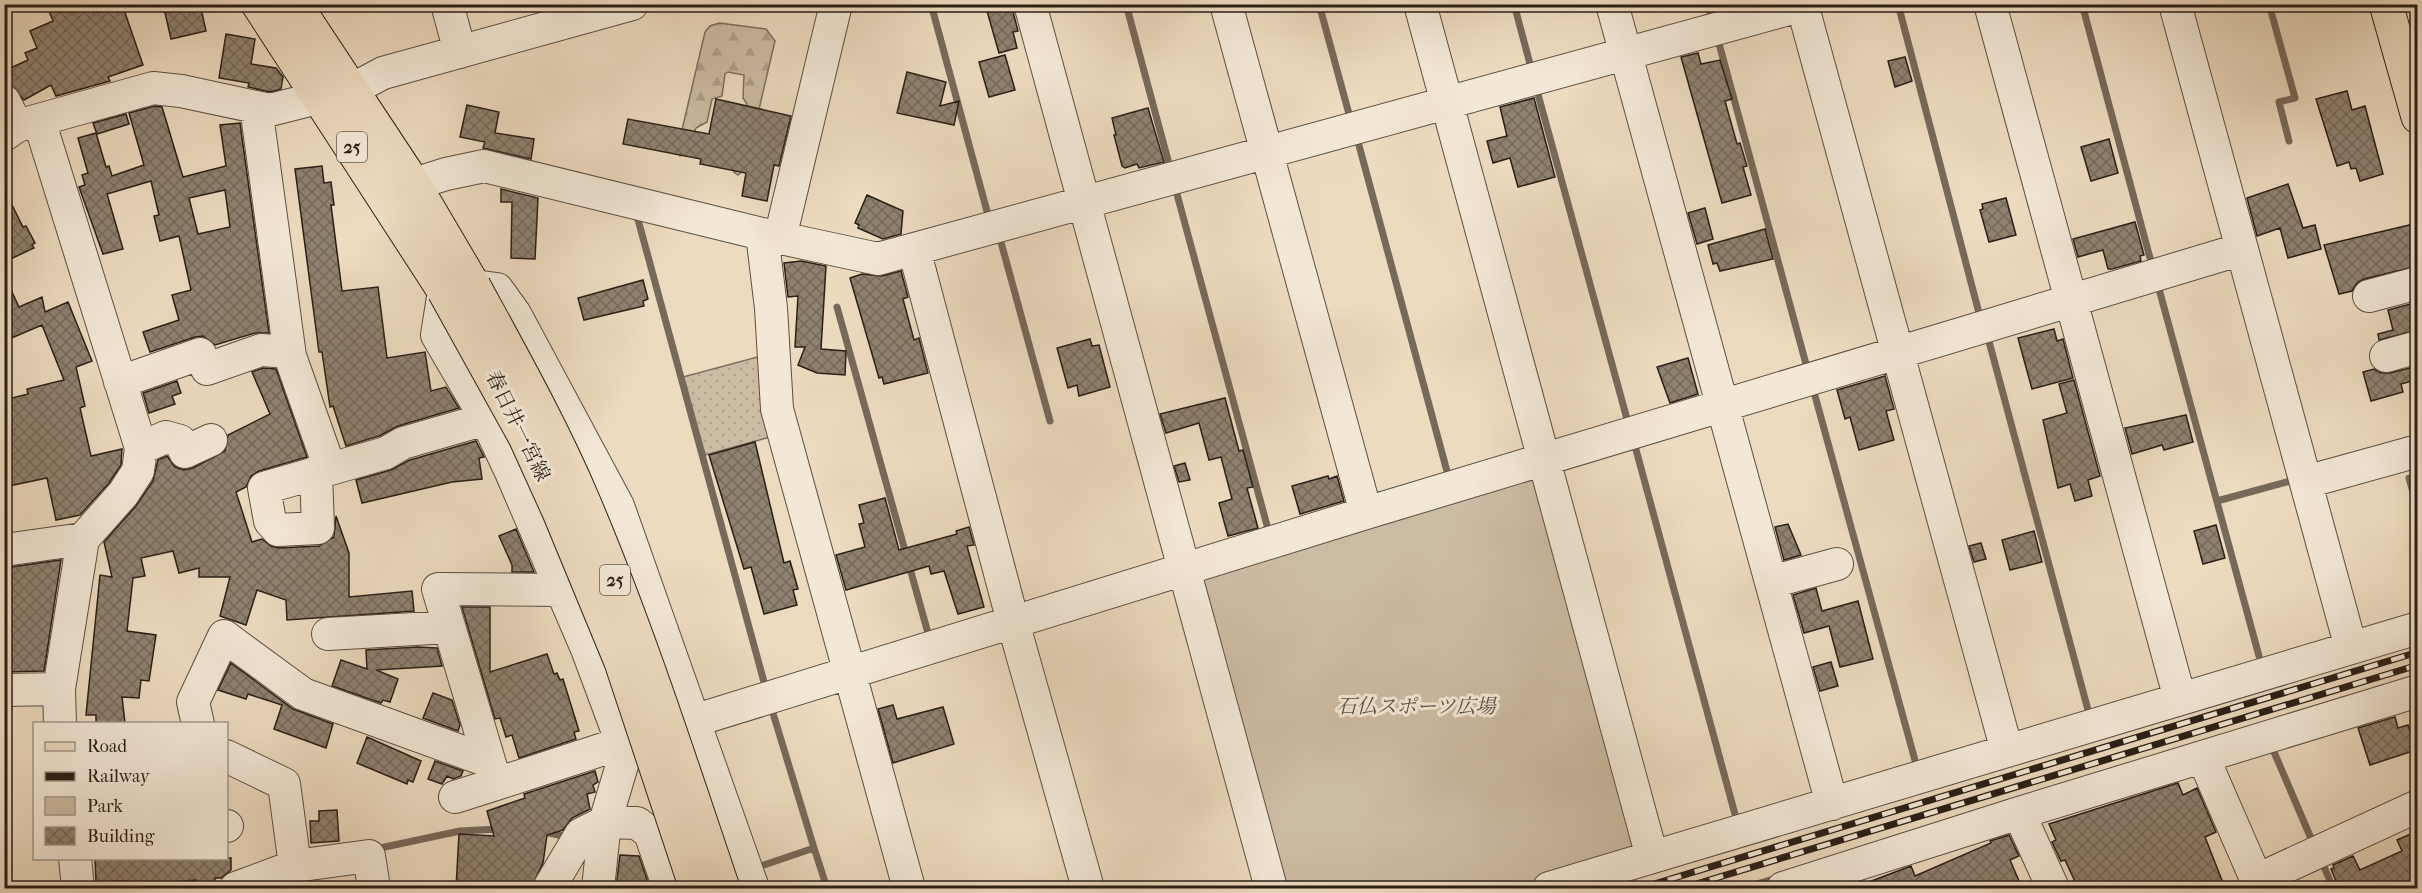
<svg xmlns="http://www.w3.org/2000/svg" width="2422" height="893" font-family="'IM FELL French Canon','Noto Serif JP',serif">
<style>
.grass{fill:url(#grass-dots);stroke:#7b6d5d;stroke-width:1.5}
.forest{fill:url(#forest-firs);stroke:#7b6d5d;stroke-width:1.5}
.park{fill:#ccbba3;stroke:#7b6d5d;stroke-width:1.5}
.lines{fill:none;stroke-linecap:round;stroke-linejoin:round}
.stream{stroke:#77695a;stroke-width:7}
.building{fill:url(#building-cross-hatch);stroke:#2a1f17;stroke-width:1.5;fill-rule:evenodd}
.minor-casing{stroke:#5b4e41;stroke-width:34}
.major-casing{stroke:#2a1f17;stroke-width:35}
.highway-casing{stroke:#2a1f17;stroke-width:35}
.minor{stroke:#f3e8d6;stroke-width:32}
.major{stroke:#eddbc0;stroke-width:33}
.highway{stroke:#eddbc0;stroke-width:33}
.rail-casing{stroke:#2a1f17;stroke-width:7}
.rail{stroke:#f3e8d6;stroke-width:4.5;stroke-dasharray:14;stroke-linecap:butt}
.major-bridge-casing{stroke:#2a1f17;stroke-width:35;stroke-linecap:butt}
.major-bridge{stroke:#eddbc0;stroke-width:33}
.labels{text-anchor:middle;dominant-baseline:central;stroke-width:6;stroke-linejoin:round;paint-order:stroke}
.shield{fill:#f3e8d6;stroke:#665b50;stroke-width:1.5}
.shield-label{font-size:18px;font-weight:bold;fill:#2a1f17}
.street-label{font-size:20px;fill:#2a1f17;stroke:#f3e8d6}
.park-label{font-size:20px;font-style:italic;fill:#5b4e41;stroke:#f3e8d6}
</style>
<defs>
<pattern id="grass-dots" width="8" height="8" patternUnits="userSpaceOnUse" patternTransform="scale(1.5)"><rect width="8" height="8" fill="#ccbba3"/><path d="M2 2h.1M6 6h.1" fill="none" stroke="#afa08c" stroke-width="1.8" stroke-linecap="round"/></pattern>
<pattern id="forest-firs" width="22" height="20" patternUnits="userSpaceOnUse" patternTransform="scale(1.5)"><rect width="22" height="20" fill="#ccbba3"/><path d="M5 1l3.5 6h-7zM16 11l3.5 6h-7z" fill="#afa08c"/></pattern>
<pattern id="building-cross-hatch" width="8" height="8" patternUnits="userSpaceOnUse" patternTransform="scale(1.5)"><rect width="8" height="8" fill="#8f816f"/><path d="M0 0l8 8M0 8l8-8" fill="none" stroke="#75695a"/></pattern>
</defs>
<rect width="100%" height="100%" fill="#eddbc0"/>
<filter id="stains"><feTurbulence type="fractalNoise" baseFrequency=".00333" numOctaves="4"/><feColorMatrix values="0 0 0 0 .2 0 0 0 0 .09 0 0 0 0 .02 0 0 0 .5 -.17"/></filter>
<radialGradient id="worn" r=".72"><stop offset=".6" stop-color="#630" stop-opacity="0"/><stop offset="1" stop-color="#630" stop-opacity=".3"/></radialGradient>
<!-- grass -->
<path class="grass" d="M765,355L774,436L705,455L683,377Z"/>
<!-- forest -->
<path class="forest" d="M719,23L766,29L775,41L745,169L738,175L734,172V163L747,104L743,98L744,75L728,72L725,74L722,96L712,99L707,122L696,128L684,154L680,156L677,151L705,32L710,26Z"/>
<!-- park -->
<path class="park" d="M1532,477L1539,481L1637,854L1518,888H1280L1198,587L1204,579Z"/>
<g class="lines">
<!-- stream -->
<path class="stream" d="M541,4L543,11
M931,4L988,215
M1126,4L1169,164
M1319,4L1349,114
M1514,4L1530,64
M1708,4L1711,16
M1898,4L1979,313
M2082,4L2150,258
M2269,4L2295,98L2279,102L2289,141
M1718,40L1806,364
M1536,87L1627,419
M1357,138L1448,475
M1175,187L1268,529
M637,216L764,682
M999,235L1050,421
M2159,289L2259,656
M837,307L928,633
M1987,334L2088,710
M1814,392L1916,764
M1635,446L1736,818
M2409,478L2418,510
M2217,501L2294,480
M772,710L814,848
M2274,752L2313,843
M544,832L568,837
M380,848L460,831L500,829
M2322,862L2333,888
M761,866L814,848L827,888
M1743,888L1777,878"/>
</g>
<!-- building -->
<path class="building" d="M46,4H122L143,65L108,77L110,81L56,96L51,85L24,100L10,85L4,71L28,60L25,53L37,48L30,31L53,21Z
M163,4H200L206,31L171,39Z
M985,4H1011L1018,31L1013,32L1017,48L999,53Z
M226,34L255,39L251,64L276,68L283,77L281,89L270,92L248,87L249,83L219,78Z
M1698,53L1701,64L1720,60L1732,99L1725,101L1737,144L1740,143L1747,166L1743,167L1751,195L1722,203L1681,57Z
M1005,55L1015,90L989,97L979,62Z
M1905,57L1912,81L1895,87L1888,61Z
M907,72L946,82L940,106L959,101L954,125L897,113Z
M2347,91L2352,110L2365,106L2383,174L2360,181L2356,168L2351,169L2349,162L2337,166L2316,99Z
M1534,98L1555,177L1518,187L1510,158L1493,163L1487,141L1507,136L1500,107Z
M716,99L791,116L779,166L774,165L767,201L742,196L746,173L700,164L701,159L623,144L628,119L709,134Z
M467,105L499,112L495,133L534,139L531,159L483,148L485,142L460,137Z
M155,106L162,107L183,177L226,166L220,125L240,123L269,333H255L215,345L203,336L195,337L150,352L143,332L179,320L172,295L191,290L179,236L160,241L154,216L159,215L151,181L107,194L123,249L103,254L79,187L85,185L82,175L88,173L78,138L96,133L106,167L109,166L112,176L144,165L129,113ZM225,190L230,227L198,234L189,198Z
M1148,108L1164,162L1139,168L1137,164L1125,168L1122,166L1114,135H1116L1112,118Z
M126,114L129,124L97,134L93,123Z
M2109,139L2118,173L2091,181L2081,147Z
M322,166L324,183L331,182L334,205H331L342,291L378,287L387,358L425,352L431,391L446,387L459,408L398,426L379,436L346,446L333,406L330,407L322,352H319L295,169Z
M2288,184L2303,228L2315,225L2321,249L2288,258L2280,228L2257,236L2247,198Z
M4,189L23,227L26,226L35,243L32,245L34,248L4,262Z
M501,189L538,198L535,259L511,258L512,202H501Z
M867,195L903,211L901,234L883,239L858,228L859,225L855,223Z
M2006,198L2016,235L1989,242L1980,210L1983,209L1982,204Z
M1705,208L1713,239L1697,244L1688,213Z
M2135,222L2144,255L2140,256L2141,261L2112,269H2108L2103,250L2078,257L2073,239Z
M2418,223V266L2364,279L2357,283L2352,291L2339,294L2324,245Z
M1765,229L1773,259L1720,271L1717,263L1713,264L1708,245Z
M801,261L826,266L821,349L846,351L845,375L817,373L798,365L805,347H795L798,296L788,297L784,263Z
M901,271L908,297L903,299L914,340L919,338L928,373L884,384L882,377L879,378L850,278L862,274L882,276Z
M4,275L19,307L42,297L45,312L68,302L92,361L76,367L85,406L80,408L91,456L122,449L121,465L109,483L80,515L56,520L47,478L4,487V400L28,394L27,389L64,380L42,325L9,339L4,330Z
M643,280L648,299L643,301L644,306L584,320L578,298Z
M2418,302V330L2379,340L2378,334L2393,330L2388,310Z
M2054,329L2057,341L2063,339L2073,378L2032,389L2018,338Z
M1090,339L1092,346L1099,345L1110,387L1079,396L1077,385L1068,388L1057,348Z
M1688,358L1698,394L1670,403L1657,367Z
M2418,366V375L2410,376L2412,381L2401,384L2403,392L2371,401L2363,372L2374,369L2381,373H2390Z
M263,368L276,369L307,457L259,471L251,476L246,487L236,492L252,542L262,539L271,546L278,548L319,546L334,537L336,516L349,553V597L412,591L414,611L287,620L286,600L257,590L246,625L220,616L230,577H199V568L179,573L173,551L141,558L145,576L133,578L127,631L156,635L149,681L141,680L139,698L122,697L125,723H96V715H86L100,575L112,577L104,542L136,506L153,481L158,460L167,456L175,467L184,470L193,468L225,451L228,435L270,414L252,372Z
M1885,376L1894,409L1886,411L1894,440L1859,450L1850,417L1845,419L1837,390Z
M2074,380L2100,476L2088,480L2092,496L2075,501L2070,484L2058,488L2043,420L2067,413L2059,384Z
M177,381L181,393L172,396L175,404L149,413L143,393Z
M1225,398L1239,451L1243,450L1253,487L1247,488L1258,528L1228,536L1219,503L1232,499L1221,457L1209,460L1199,423L1166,433L1160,414Z
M2186,415L2193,442L2164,450L2162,445L2132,454L2125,428Z
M476,441L484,457L479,458L482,479L452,482L362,503L356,480L391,470L410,460Z
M755,442L784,563L790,561L798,589L793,590L797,605L764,614L751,567L744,569L709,455Z
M1185,463L1190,480L1179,482L1174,466Z
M1328,476L1329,479L1337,476L1344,501L1300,514L1292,486Z
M885,498L899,550L957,534L956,531L969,527L974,545L967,546L984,607L958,614L944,571L931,574L929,566L846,590L836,555L865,547L859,524L864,523L859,505Z
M1788,524L1801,555L1784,560L1775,527Z
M2216,525L2225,558L2203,564L2194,531Z
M516,529L534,572H512V565L499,536Z
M2034,531L2042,562L2010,570L2002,540Z
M1981,543L1986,559L1974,562L1969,546Z
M61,560L44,671L4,672V625L12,591H4V568Z
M1816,588L1822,611L1858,601L1873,659L1840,667L1829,626L1804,633L1793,595Z
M462,607H490V672L547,654L554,674L557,673L560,680L563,679L579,731L574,732L576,739L519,758L512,735L506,737L500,718L495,719Z
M418,647L437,648L442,666L376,670L398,679L390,702L383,700L381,703L332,686L341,660L367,669L366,650Z
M1831,662L1838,686L1820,691L1813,667Z
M231,663L293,709L333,724L326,748L274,729L282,705L248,694L246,699L218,690Z
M433,693L452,700L460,725L458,731L423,718Z
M893,705L897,719L943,707L954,744L893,763L878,709Z
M2395,717L2398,728L2408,725L2416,750L2370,765L2358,728Z
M367,737L421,761L413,782L408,780L407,784L357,763Z
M435,761L463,771L461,776L453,779L447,776L442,784L428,779Z
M595,771L598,782L593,785L595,792L587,794L590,809L572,818L563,830L547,835L543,863L531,888H456L459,834L494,836L487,811L525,798L524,794Z
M2178,783L2183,795L2197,788L2216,832L2205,837L2225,888H2078L2065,860L2061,861L2052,842L2056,840L2049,824Z
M337,810L339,841L311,843L310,821H319V811Z
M2418,831V888H2320L2336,881L2331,869L2334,868L2333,865L2353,856L2360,870L2402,851L2397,840Z
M2009,835L2019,856L2010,860L2022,888H1853L1911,866L1915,876L1991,843L1990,841Z
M620,855L639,856L650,888H616Z
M95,858H231V870L221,878H215V884L196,885V880L134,885H127V881L96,882Z"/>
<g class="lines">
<defs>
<path id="minor" d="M447,4L460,52
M1030,4L1271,888
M1226,4L1366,513
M1420,4L1652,857
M1612,4L1832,804
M1802,4L2007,751
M1990,4L2180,699
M2175,4L2351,648
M4,101L17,126
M256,107L290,356L330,469
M39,120L141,448L138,471L123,494L83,539L59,689L60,724
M4,135L17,126L153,88L181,91L270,110L353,89L383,73L632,4
M414,184L446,174L484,166L762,234L878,259L1807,4
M762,234L771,308L777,409L909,888
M780,238L836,4
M914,249L1013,622L1088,888
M474,286L497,289L515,314L618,506L753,888
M444,291L437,335L486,419L511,472L587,649L622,743L496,784L438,589L563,590
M2369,296L2418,283
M2386,356L2418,347
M120,382L200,354L207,369L261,350L289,352
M141,448L166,437L180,441L185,452L211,440
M316,472L318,528L278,530L270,521L264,488L386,453L403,443L486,419
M2306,482L2418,451
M4,550L83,539
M1771,582L1837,564
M328,634L449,627
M4,690L59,689
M198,724L193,702L224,636L303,694L488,761
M226,756L284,784L295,866
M2203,757L2260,888
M455,797L496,784
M2019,813L2053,888
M226,826H227
M75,858L78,888
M2257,880L2418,806
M236,888L295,866L369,856L374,888
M549,888L581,834L605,822L637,823L650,833L669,888
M598,888L605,822L623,762L622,743L1366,513L2242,249
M1549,888L2418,628
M1783,888L2019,813L2418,691"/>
<path id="major" d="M258,4L444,291
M295,4L414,184L474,286"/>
<path id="highway" d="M2386,4L2418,117"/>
</defs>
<!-- minor casing -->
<use href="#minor" class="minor-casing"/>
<!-- major casing -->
<use href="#major" class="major-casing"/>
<!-- highway casing -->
<use href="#highway" class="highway-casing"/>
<!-- minor -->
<use href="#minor" class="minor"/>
<!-- major -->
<use href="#major" class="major"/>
<!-- highway -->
<use href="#highway" class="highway"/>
<defs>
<path id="rail" d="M1641,888L2418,652
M1683,888L2418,665"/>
</defs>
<!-- rail casing -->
<use href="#rail" class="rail-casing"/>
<!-- rail -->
<use href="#rail" class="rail"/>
<defs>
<path id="major-bridge" d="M474,286C512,356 552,427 583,500C637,627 679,758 723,888
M444,291L525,437L559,512L621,662L696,888"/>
</defs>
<!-- major-bridge casing -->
<use href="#major-bridge" class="major-bridge-casing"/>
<!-- major-bridge -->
<use href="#major-bridge" class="major-bridge"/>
</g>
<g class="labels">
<!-- shield labels -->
<g class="shield">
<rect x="337" y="132" width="30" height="30" rx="4.5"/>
<rect x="600" y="565" width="30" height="30" rx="4.5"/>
</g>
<g class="shield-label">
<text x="352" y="147">25</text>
<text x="615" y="580">25</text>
</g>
<!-- street labels -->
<g class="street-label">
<text transform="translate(518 426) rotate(64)">春日井一宮線</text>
</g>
<!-- park labels -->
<g class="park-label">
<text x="1416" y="706">石仏スポーツ広場</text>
</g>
</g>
<!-- margin -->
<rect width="2422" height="893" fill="none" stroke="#eddbc0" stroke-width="24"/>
<rect x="6" y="6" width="2410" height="881" fill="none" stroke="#2a1f17" stroke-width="3"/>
<rect x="12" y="12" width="2398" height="869" fill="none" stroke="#2a1f17" stroke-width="1.5"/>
<!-- legend -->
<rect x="33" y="722" width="195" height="138" fill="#f3e8d6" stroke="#a3988a" stroke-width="1.5"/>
<rect x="45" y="742" width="30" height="9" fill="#eddbc0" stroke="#a3988a" stroke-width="1.5"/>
<text x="87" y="752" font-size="18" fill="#2a1f17">Road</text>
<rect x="45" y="772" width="30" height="9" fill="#2a1f17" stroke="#a3988a" stroke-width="1.5"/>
<text x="87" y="782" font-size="18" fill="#2a1f17">Railway</text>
<rect x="45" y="797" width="30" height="18" fill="#ccbba3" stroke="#a3988a" stroke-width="1.5"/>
<text x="87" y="812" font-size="18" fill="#2a1f17">Park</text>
<rect x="45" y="827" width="30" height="18" fill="url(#building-cross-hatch)" stroke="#a3988a" stroke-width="1.5"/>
<text x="87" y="842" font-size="18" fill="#2a1f17">Building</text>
<rect width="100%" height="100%" filter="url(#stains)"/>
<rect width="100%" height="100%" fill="url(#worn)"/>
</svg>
